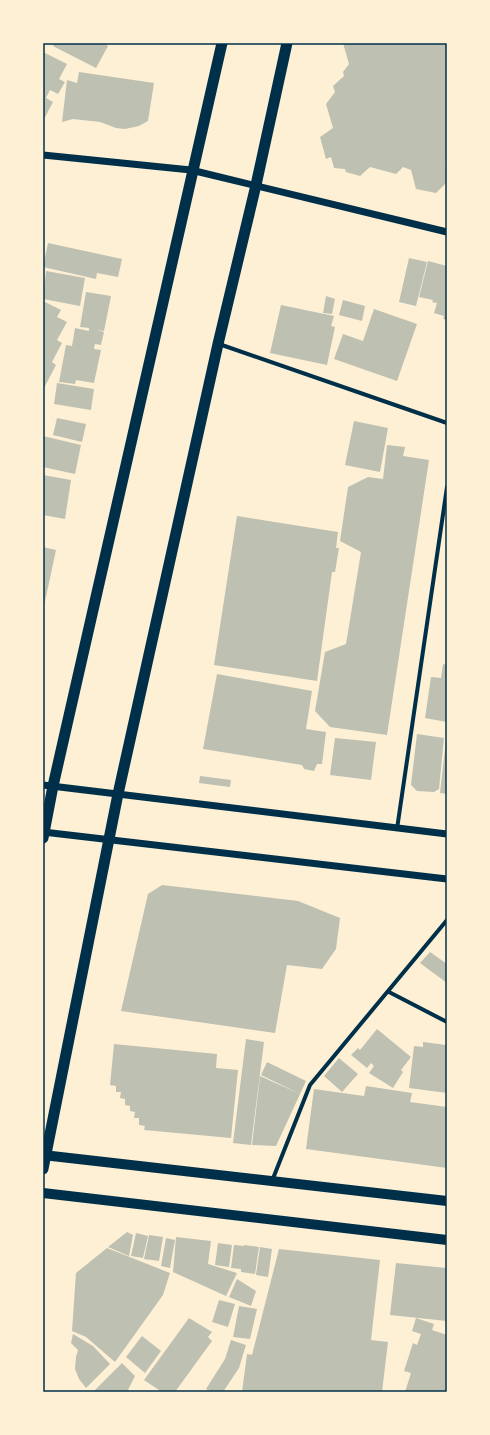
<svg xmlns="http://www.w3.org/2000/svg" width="490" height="1435" font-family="'Roboto Condensed',sans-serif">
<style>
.building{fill:#bec0b2}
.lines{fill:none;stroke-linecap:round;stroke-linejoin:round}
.minor{stroke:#003049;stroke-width:4}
.tertiary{stroke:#003049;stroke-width:7}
.primary{stroke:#003049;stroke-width:10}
.trunk{stroke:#003049;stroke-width:11}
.neatline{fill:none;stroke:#003049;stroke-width:1.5}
</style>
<rect width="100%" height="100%" fill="#fdf0d5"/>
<!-- building -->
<path class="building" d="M54,43H104L108,46L96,68L53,46Z
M343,43H447V158L445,160L447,182L436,193L416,189L411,170L403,167L396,174L370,167L360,176L346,172L345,169L334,168L331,157L326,159L320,137L333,128L326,104L335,92L333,86L344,76L343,72L349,64Z
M43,52L67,64L59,79L65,82L58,94L50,90L46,98L53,102L43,121Z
M79,72L154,83L148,121L139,126L125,129L116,128L100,122L73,119L62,122L67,80L77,83Z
M48,243L122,259L118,277L97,273L96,279L43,267Z
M409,258L427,262L416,306L399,302Z
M428,261L447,266V320L443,319L444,316L434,313L437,303L432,302L433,300L419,297Z
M46,271L85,278L80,306L43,299Z
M86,292L111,296L104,331L97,330L104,332L101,345L95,344L94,349L101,350L94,383L76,380L75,384L59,382L66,345L72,346L75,328L89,331V328L80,327Z
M326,296L335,299L332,314L323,313Z
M343,300L365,306L362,321L339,315Z
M43,301L61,310L57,317L67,322L57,340L62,343L52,362L56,365L43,390Z
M281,305L334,316L331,326L335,327L327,365L270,353Z
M374,309L417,324L397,381L334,359L343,334L363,341Z
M57,383L94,389L91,410L54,404Z
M57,418L86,424L82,442L53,435Z
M354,421L388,428L380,472L345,465Z
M43,436L81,445L75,474L43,467Z
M387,445L405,447L403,456L429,460L387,735L330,727L315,711L325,652L346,644L361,552L340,541L348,487L368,477L383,479Z
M43,475L71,480L65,519L43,515Z
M237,516L338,532L336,548H339L335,572H332L317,681L214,665Z
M43,547L56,550L44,606H43Z
M443,664L447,665V722L425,718L431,677L441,678Z
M217,674L312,691L306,729L326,732L322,764H317L314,771L304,769L302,765L203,749Z
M417,734L444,738L439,789L434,792L417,791L411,785Z
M335,738L376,742L371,780L330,775Z
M446,740H447V794L440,793Z
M200,776L231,780L230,787L199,783Z
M162,885L298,901L340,918L336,949L322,969L287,965L275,1033L121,1011L148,894Z
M430,952L447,964V983L420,963Z
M377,1029L411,1057L401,1070L403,1072L393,1088L369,1073L374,1066L371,1063L367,1068L351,1055L358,1048L360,1050Z
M246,1039L264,1042L251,1145L233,1143Z
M423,1042L446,1045L447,1093L409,1088L414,1046L423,1047Z
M114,1044L217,1054L216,1068L238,1070L231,1138L144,1130L145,1126L139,1125V1118H134L135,1112L130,1111V1106L125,1105V1099L120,1098L121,1092H116V1086L110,1085Z
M339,1058L358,1074L342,1092L324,1076Z
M267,1062L306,1081L300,1094L261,1075Z
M260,1076L300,1094L276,1146L252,1145Z
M366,1086L412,1093L410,1102L447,1107V1168L306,1149L314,1089L364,1096Z
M127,1232L133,1235L129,1256L108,1247Z
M136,1233L148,1236L143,1258L131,1256Z
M149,1235L163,1237L159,1261L144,1259Z
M176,1237L211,1241L208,1264L237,1273L226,1296L173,1272Z
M166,1238L175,1240L170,1268L161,1266Z
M218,1243L232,1245L229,1267L215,1265Z
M234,1245L244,1246L243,1257L244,1245L259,1247L255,1274L241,1272V1269L231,1268Z
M260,1247L272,1249L268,1277L256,1275Z
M107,1248L170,1273L163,1295L115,1362L86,1337L72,1331L76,1273Z
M279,1249L380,1260L371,1340L388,1342L382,1392H242L247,1354L252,1355Z
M396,1263L447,1268V1321L390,1315Z
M237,1279L256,1291L251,1306L229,1297Z
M219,1300L235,1304L228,1327L212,1322Z
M239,1306L257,1309L250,1339L233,1337Z
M189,1318L212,1332L208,1337L212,1341L175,1392H162L144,1380Z
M416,1318L434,1324L432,1330L447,1335V1392H405L411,1373L404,1371L413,1343L417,1345L421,1334L412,1331Z
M73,1334L93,1346L110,1364L86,1388L79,1379L75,1369L76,1357L78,1350L71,1343Z
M142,1336L161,1351L145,1373L126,1357Z
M231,1340L246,1345L239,1368L223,1392H210L206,1389L225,1359Z
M122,1363L135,1376L128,1390L131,1392H93Z"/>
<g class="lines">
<!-- minor -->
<path class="minor" d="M219,344L447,423
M397,829L447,487
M389,992L447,1022
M272,1181L310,1085L447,920"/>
<!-- tertiary -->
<path class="tertiary" d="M43,155L191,170L447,232
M43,785L447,834
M43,832L447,879"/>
<!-- primary -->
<path class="primary" d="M43,1155L447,1201
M43,1193L447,1240"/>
<!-- trunk -->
<path class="trunk" d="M43,838L53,786L222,43
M43,1169L118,794L218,344L256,185L287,43"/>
</g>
<!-- border -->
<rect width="490" height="1435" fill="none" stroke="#fdf0d5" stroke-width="88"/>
<rect x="44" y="44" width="402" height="1347" class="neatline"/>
</svg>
